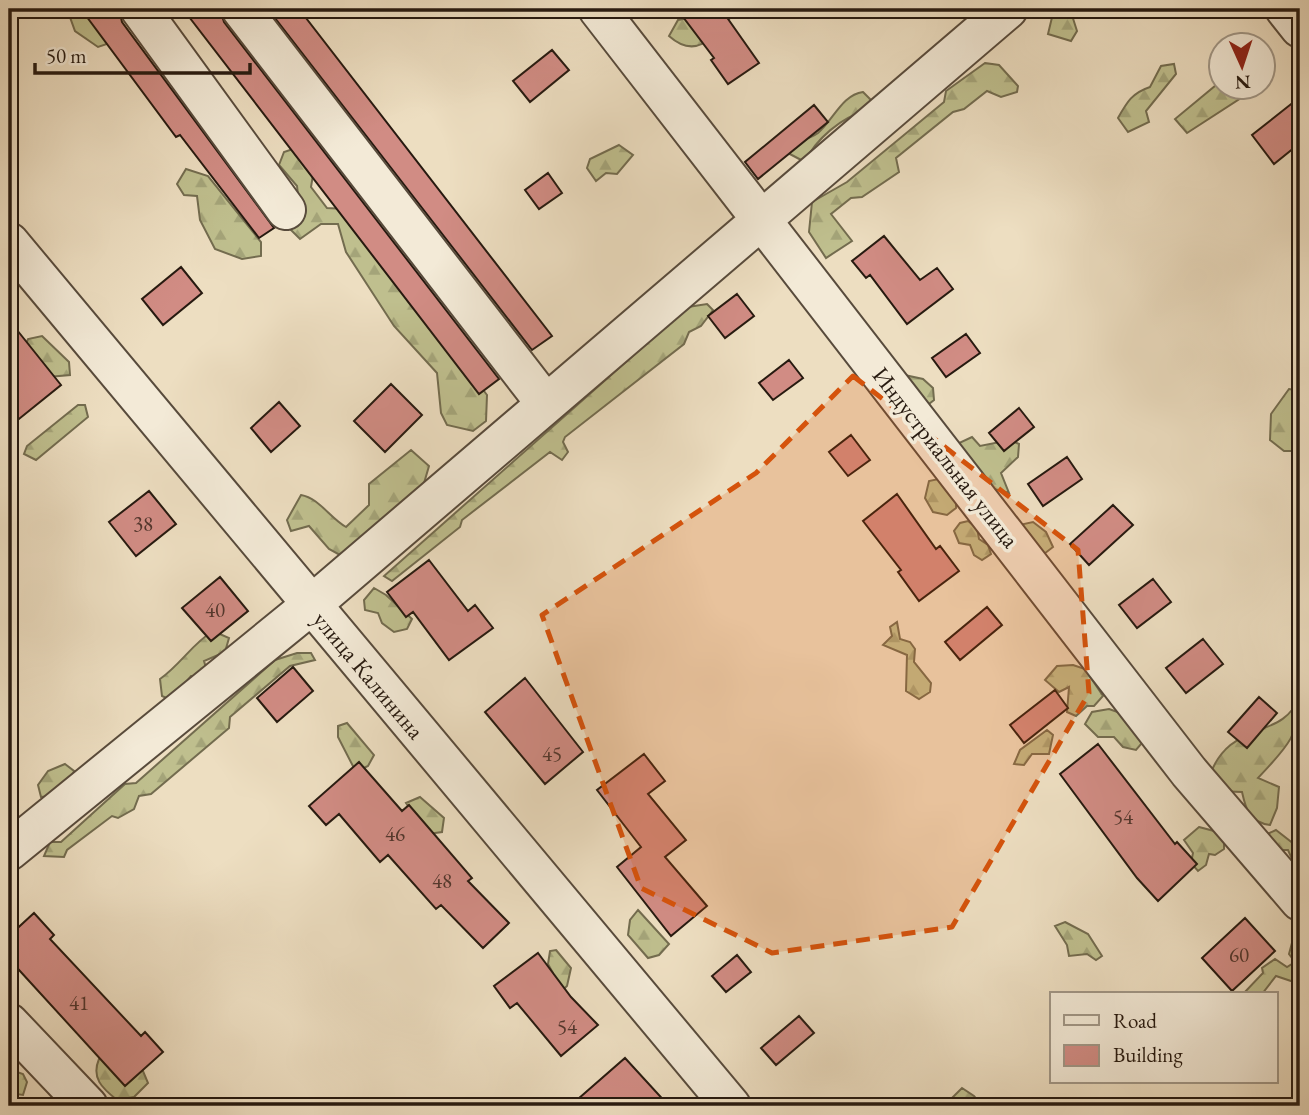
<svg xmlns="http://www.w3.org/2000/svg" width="1309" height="1115" font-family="'EB Garamond',serif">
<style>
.forest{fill:url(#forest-firs);stroke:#736c4f;stroke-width:2}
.building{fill:#d18c84;stroke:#271a10;stroke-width:2}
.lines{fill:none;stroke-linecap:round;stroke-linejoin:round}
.minor-casing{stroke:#584b3c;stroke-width:42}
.minor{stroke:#f3ead7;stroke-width:38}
.marked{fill:#d5530c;fill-opacity:0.2;stroke:#d5530c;stroke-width:5;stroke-dasharray:14 9;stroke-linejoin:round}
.labels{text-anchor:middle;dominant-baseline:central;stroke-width:7;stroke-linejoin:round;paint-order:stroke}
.number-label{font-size:21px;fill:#52362d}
.street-label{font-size:24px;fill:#271a10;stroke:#f3ead7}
</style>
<defs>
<pattern id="forest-firs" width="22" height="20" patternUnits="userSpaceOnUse" patternTransform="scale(1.75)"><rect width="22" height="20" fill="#bfbf8e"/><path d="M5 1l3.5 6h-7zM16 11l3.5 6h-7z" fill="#a4a479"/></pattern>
</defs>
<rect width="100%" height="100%" fill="#eddec1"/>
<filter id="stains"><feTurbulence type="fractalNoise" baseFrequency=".00286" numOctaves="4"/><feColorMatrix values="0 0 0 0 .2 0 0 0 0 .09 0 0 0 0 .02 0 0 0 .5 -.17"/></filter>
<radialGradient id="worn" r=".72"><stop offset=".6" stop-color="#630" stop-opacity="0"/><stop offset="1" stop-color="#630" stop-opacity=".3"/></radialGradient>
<!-- forest -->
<path class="forest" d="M67,9H90L97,16L110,43L98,47L75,31Z
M717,9L735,12C716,34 698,62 669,36L678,20L689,18L699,22Z
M1054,9H1070L1077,31L1071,41L1048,34Z
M985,63L999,65L1018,86L1017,92L1001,97L987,91L964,109L953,112L896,158L899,172L862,197L851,198L831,214L852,241L826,258L809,232L812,202L847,182L944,102L946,91Z
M1174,64L1176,74L1146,111L1149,122L1128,132L1118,118C1127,102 1132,93 1150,87L1161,66Z
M1221,81L1222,88H1247L1244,96L1187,133L1175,119Z
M863,92L871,100L867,111C842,116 815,140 805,162L786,152L791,144C800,141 810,139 818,133C834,119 842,95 863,92Z
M619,145L633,155L617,174L606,173L596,181L587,168L590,159Z
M299,147L314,169L311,187L327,208L346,209L487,395L486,421L473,431L447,425L441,413L437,373L394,326L346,252L338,224H321L300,239L285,224L300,212L297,186L279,165L284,152Z
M186,169L208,176L261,242V256L242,259L215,249L200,220L197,196L184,195L177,184Z
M707,304L713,310L701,326L689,332L684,344L565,437L563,442L568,452L562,460L550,452L462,520L460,527L392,581L384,576L688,307Z
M42,336L69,362L70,375L48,377L25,346L28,339Z
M900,374L923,379L933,388L934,400L920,411Z
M1289,389L1300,391V446L1295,451H1284L1270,440L1271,414Z
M78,405H85L88,417L36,460L24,454L27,446Z
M972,437L980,446L1010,440L1019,444L1018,457L1001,473L1009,493L971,483L957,444Z
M411,450L429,466L417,507L378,527L340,555L329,549L309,526L291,531L287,520L301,495C319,498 330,518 346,527L369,505V484Z
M943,478L956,495V508L947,515L933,512L925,498L929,481Z
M968,521L977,528L979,539L988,545L991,554L982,560L974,555L970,545L959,543L954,531L960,523Z
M1033,522L1046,532L1053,547L1044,554L1019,525Z
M374,588L386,595L412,619L407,629L394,632L382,623L378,613L365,610L364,600Z
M897,622L900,639L910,642L915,649L914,662L931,683L930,692L919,699L906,691L907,655L883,645L892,636L890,627Z
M213,631L229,638L225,652L204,661L207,671L202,677L191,676L171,700L162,696L160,679C180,665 193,643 213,631Z
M297,653H311L315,660L290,666L230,717L229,728L151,794L139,796L134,809L118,818L112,816L67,850L64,857L44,856L50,842H61L125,784L136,783L275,660Z
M1073,665L1085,669L1103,696L1094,706H1087L1076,716L1067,712L1069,687L1059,692L1045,680L1057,666Z
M1300,696C1300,736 1285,749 1258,778L1279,787L1277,808L1270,825C1249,822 1246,810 1242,792L1215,791L1207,782C1229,715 1281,744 1300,696Z
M1109,709L1126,715L1142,743L1136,750L1123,747L1114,737H1098L1085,724L1092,712Z
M347,723L374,755L368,766L356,772L338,737V726Z
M1047,730L1053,735L1049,754H1032L1024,765L1014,764L1020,750Z
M65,764L74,771L71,782L51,796L41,797L38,785L48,771Z
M420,797L444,818L442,832L428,834L406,803Z
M1199,827L1214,831L1224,841V849L1215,855L1209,854L1206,865L1198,871L1191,863L1193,853L1184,840Z
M1276,830L1294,844L1300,841V870L1296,868L1288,850H1271L1265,835Z
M638,910L669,944L659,955L648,958L628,935L630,920Z
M1065,922L1088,934L1102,956L1096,960L1087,954L1069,956L1067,945L1055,926Z
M1293,939L1300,940V984L1276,976L1262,994H1243L1263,973L1262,968L1275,959L1287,967L1295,962L1289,954Z
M556,950L571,968L567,986L539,1011L553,973L548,964L550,951Z
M109,1056L121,1064L143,1071L148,1083L134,1097L117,1100C102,1088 91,1078 99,1059Z
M11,1070L23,1074L27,1082L23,1095L9,1093Z
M962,1088L974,1096L982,1106H950V1100Z"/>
<!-- building -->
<path class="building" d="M81,9H119L122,22L274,228L259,238L180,135L176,137Z
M183,9H220L224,22L499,379L479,394Z
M268,9H299L552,336L532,350Z
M677,9H721L759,63L728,84L711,60L714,58Z
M552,50L569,70L530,102L513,81Z
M1300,97V143L1274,164L1252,135Z
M814,105L828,122L758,179L745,162Z
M548,173L562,193L539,209L525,190Z
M884,236L920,280L937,268L953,289L907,324L870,275L866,278L852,261Z
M181,267L202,293L163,325L142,299Z
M737,294L754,316L725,338L708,316Z
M9,320L61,385L9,427Z
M966,334L980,353L946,377L932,358Z
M789,360L803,378L773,400L759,383Z
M391,384L422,415L385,452L354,421Z
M279,402L300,426L271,452L251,428Z
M1019,408L1034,427L1004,451L989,433Z
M851,435L870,460L848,476L829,452Z
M1067,457L1082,479L1043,506L1028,484Z
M149,491L176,524L136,556L109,522Z
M897,494L936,549L940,546L959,571L919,601L898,572L901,570L863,521Z
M1113,505L1133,525L1089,565L1070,544Z
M429,560L468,611L475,605L493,628L449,660L413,612L406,617L387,592Z
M220,577L248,611L211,641L182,608Z
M1153,579L1171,602L1137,628L1119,605Z
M987,607L1002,625L960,660L945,642Z
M1203,639L1223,664L1186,693L1166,668Z
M293,667L313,691L277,722L257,698Z
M525,678L583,752L545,784L485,712Z
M1055,690L1068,708L1024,743L1010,725Z
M1259,697L1277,713L1247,748L1228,732Z
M1098,744L1175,844L1177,842L1197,864L1158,901L1137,878L1060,774Z
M644,754L665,781L648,794L686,840L665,857L707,906L671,936L617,867L641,847L597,790Z
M359,762L402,811L409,805L472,878L468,881L509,923L483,948L441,905L436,909L388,855L380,862L339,814L326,825L309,806Z
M34,913L54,935L50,939L141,1036L145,1032L163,1052L125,1086L9,959V936Z
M1245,918L1275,951L1232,991L1202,958Z
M538,953L571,997L598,1025L561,1056L517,1003L510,1008L494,986Z
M737,955L751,972L726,992L712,976Z
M799,1016L814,1033L776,1065L761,1048Z
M625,1058L669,1106H570Z"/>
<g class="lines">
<defs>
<path id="minor" d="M140,9L286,210
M241,9L546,404
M598,9L1189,772L1300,901
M1285,9L1300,28
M9,242L731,1106
M9,851L310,606L1008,9
M9,1023L88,1106"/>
</defs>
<!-- minor casing -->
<use href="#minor" class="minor-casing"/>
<!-- minor -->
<use href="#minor" class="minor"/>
</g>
<!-- marked area -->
<path class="marked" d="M853,376L1078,550L1089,693L952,927L772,953L641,888L542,615L756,473Z"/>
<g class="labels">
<!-- number labels -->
<g class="number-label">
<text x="143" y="523">38</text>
<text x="215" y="609">40</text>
<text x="552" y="753">45</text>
<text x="1123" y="816">54</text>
<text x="395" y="833">46</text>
<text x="442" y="880">48</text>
<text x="1239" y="954">60</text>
<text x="79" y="1002">41</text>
<text x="567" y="1026">54</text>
</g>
<!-- street labels -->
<g class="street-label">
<text transform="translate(946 457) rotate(52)">Индустриальная улица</text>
<text transform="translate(369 675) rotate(50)">улица Калинина</text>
</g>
</g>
<!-- margin -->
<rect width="1309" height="1115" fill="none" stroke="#eddec1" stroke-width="35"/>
<rect x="10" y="10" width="1288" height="1094" fill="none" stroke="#271a10" stroke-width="3.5"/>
<rect x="18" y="18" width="1274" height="1080" fill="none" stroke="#271a10" stroke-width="2"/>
<!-- legend -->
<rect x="1050" y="992" width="228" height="91" fill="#f3ead7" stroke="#a19787" stroke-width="2"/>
<rect x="1064" y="1015" width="35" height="10" fill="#f3ead7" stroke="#a19787" stroke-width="2"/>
<text x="1113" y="1028" font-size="21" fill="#271a10">Road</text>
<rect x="1064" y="1045" width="35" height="21" fill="#d18c84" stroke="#a19787" stroke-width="2"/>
<text x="1113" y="1062" font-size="21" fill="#271a10">Building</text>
<!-- north arrow -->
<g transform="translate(1242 66) rotate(177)"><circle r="33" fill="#f3ead7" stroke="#a19787" stroke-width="2"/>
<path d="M0-5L12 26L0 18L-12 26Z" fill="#8f2418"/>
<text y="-10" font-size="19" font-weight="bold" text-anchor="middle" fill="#271a10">N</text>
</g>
<!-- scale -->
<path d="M35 63v10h215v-10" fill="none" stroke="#271a10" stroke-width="3.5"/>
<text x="46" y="63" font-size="21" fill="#271a10" stroke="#f3ead7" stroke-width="5" paint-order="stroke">50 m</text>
<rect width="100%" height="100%" filter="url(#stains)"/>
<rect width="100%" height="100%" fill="url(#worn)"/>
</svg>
